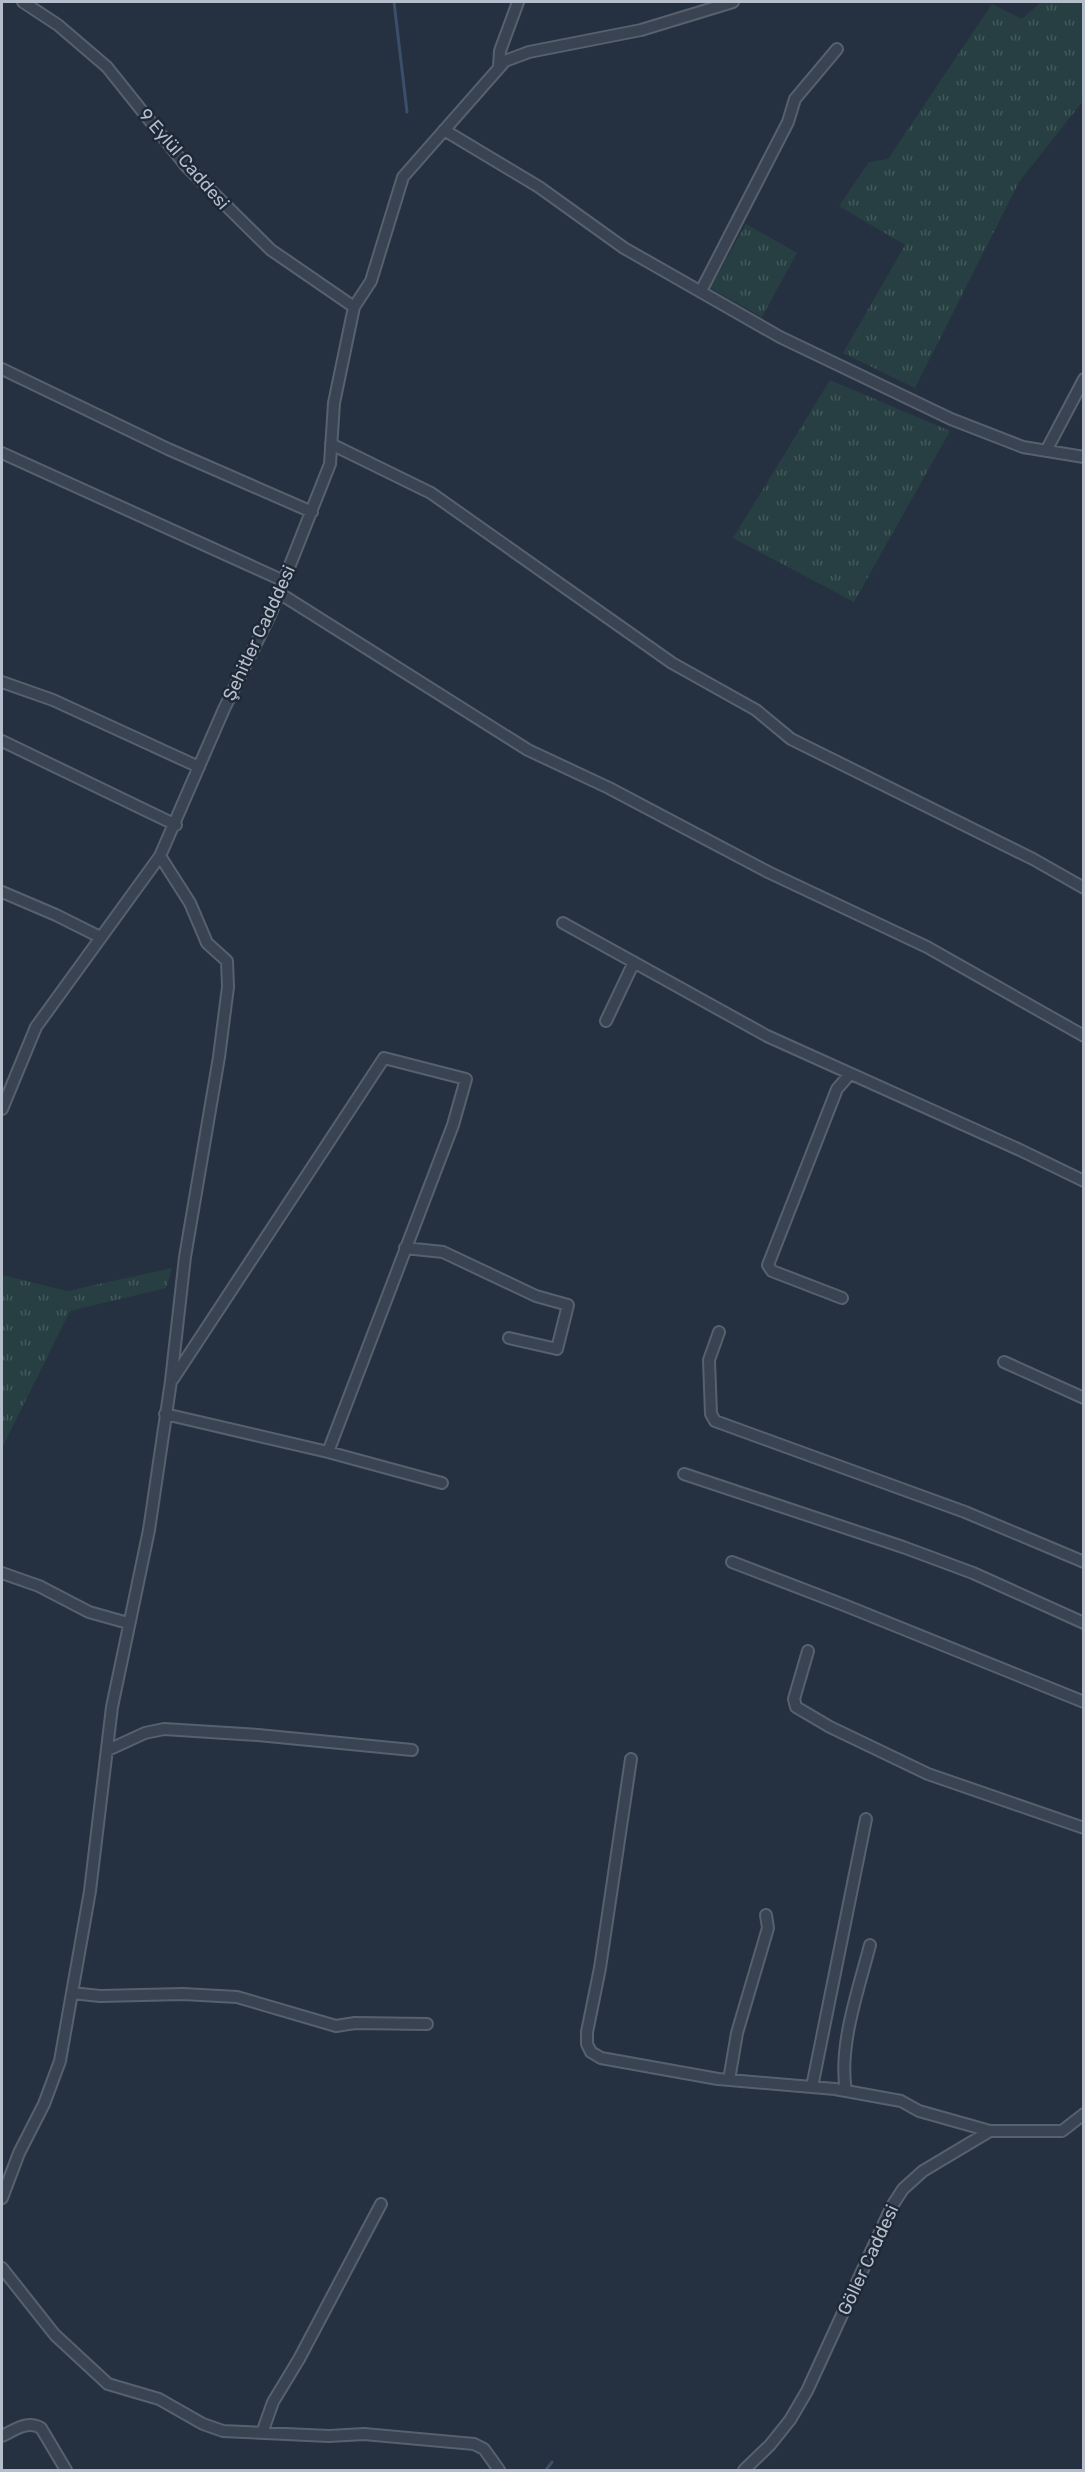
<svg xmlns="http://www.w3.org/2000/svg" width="1085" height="2472" font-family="Rubik,sans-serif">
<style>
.grass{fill:url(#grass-tufts)}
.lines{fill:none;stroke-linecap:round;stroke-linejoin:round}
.stream{stroke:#3a4f6a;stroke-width:3}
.minor-casing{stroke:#57616e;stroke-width:14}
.minor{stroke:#394351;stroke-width:10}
.labels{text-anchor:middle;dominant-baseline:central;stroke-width:5;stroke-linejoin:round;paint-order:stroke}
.street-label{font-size:18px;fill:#b6becb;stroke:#1e2836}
</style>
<defs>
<pattern id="grass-tufts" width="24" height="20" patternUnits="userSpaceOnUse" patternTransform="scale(1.5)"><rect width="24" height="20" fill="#273f42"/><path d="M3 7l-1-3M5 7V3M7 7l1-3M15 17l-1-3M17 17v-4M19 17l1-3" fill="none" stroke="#44595c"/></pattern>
</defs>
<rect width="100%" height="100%" fill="#253141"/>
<!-- grass -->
<path class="grass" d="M1041,2H1083V101L1019,182L915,388L843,353L905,245L839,206L869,162L888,159L992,4L1022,19Z
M746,224L797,253L762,317L710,288Z
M830,380L950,431L854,602L733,538Z
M172,1268L166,1288L70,1311L2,1448V1275L67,1291Z"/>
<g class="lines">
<!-- stream -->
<path class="stream" d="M394,2L407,112
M546,2470L552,2462"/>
<defs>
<path id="minor" d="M23,2L58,25L107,67L186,166L271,250L354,307
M499,67L500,51L518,2
M444,130L539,187L624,248L780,337L951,419L1023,447L1084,457
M701,291L788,122L795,99L837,49
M2,369L168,449L312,512
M331,444L431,493L672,663L756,710L791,739L1033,859L1084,888
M1046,451L1084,379
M2,453L284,581
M279,593L528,750L609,788L768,872L927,947L1084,1036
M2,682L53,700L199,767
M2,741L176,825
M2,892L56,915L100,937
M563,923L767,1036L1020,1150L1084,1181
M606,1021L634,962
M2,1109L36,1027L160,856L224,709L271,613L330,464L334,403L354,307L371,281L403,177L505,61L529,52L641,30L733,2
M405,1248L443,1252L536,1296L568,1305L557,1349L509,1338
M842,1298L772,1271L768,1265L837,1089L850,1074
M719,1332L709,1360L711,1414L715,1421L965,1512L1084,1562
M1004,1362L1084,1398
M173,1379L384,1058L466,1079L453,1125L328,1452
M165,1414L328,1452L442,1483
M684,1474L903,1547L973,1573L1084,1623
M732,1562L844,1605L1084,1702
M2,1573L39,1586L89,1612L128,1623
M808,1651L794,1699L796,1707L830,1727L928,1774L1084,1828
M108,1750L145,1733L164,1729L258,1735L412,1750
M631,1759L600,1968L587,2032V2044L591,2052L601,2058L718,2079L835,2089L901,2101L919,2111L990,2131
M72,1993L100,1996L183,1994L237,1997L336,2026L355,2023L427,2024
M729,2080L737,2033L768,1928L766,1915
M812,2087L866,1819
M846,2091C838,2046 859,1988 870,1945
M2,2198L19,2153L44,2104L60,2061L90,1891L112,1707L149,1530L171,1381L185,1257L219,1057L228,987L227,961L207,943L190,903L160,856
M2,2268L55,2335L108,2384L159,2399L203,2424L223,2431L329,2436L364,2434L474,2444L484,2449L499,2470
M262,2433L273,2402L299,2359L381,2204
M2,2436C15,2430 27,2420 41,2428L66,2470
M744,2470L770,2445L790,2420L807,2391L892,2206L903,2189L923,2171L990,2131H1062L1084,2114"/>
</defs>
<!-- minor casing -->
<use href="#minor" class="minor-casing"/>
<!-- minor -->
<use href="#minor" class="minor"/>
</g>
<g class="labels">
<!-- street labels -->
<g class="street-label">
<text transform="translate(184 159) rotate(49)">9 Eylül Caddesi</text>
<text transform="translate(259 633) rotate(-65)">Şehitler Cadddesi</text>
<text transform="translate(868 2260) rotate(-65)">Göller Caddesi</text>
</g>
</g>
<!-- border -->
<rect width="1085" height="2472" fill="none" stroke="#b6becb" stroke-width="6"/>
</svg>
